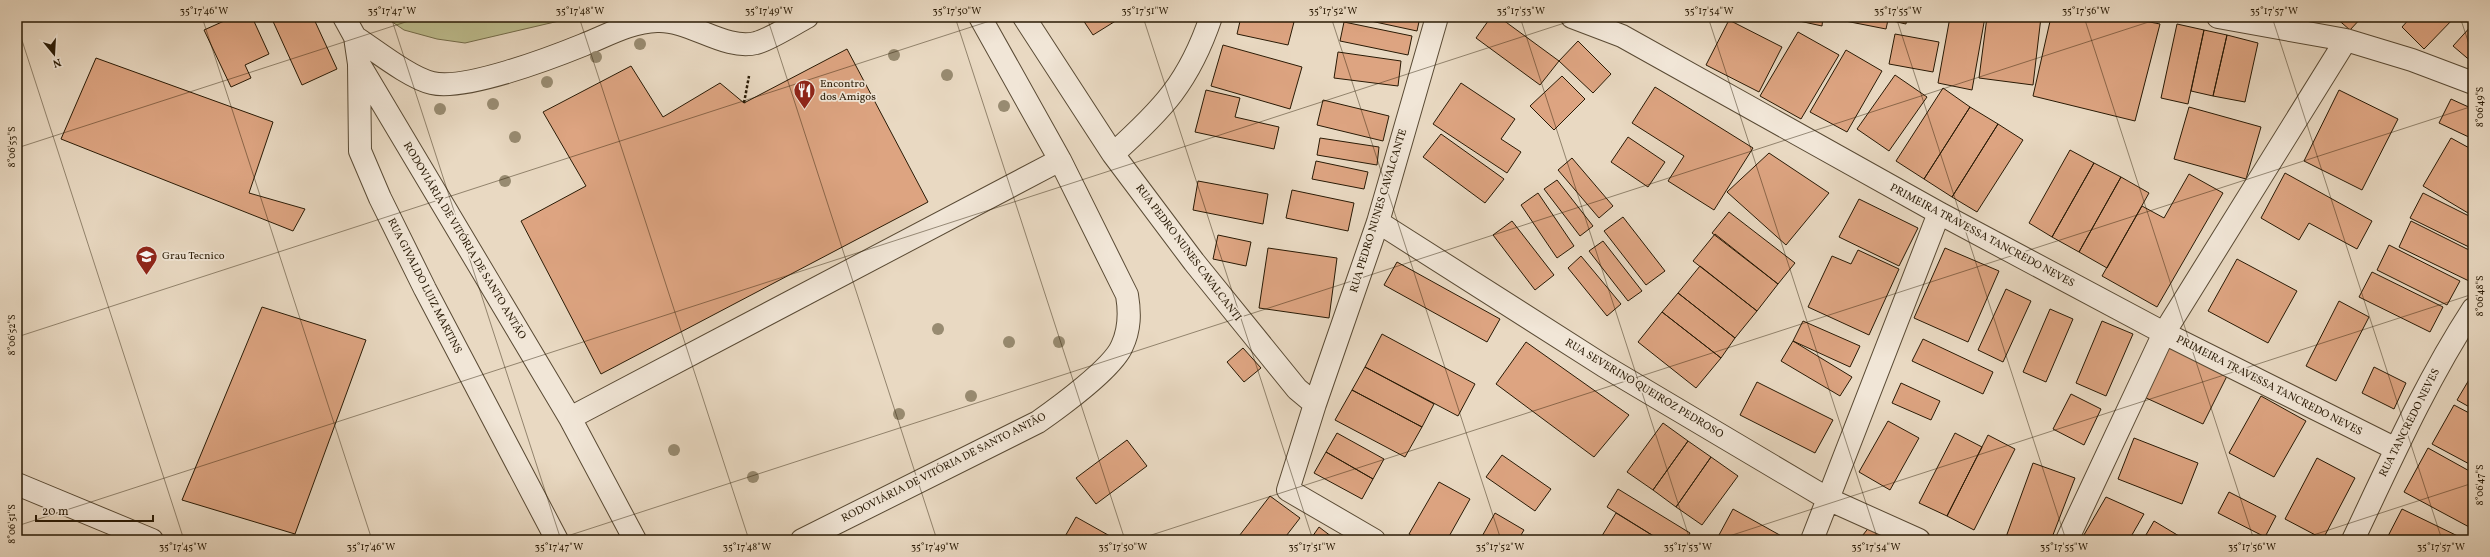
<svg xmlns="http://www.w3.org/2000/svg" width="2490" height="557" font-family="Vollkorn,serif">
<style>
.green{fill:#bdbd8e;stroke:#736c4a}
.building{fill:#dda481;stroke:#291a05}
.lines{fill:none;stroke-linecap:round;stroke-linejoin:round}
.minor-casing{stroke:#594a34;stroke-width:24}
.path{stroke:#291a05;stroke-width:2.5;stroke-dasharray:3 2;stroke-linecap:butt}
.minor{stroke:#f1e6d7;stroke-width:22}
.tree{fill:#988b71}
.ticks{fill:none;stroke:#291a05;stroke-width:1;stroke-opacity:0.45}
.labels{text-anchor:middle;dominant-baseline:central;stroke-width:3.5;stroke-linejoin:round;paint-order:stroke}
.poi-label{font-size:11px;fill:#291a05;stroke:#f1e6d7;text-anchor:start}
.street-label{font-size:11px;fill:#291a05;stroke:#f1e6d7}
.neatline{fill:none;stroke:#291a05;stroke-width:1.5}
.ticks-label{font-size:10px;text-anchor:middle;fill:#291a05}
</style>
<rect width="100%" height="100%" fill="#e9d9c2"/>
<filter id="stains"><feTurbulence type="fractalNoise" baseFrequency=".005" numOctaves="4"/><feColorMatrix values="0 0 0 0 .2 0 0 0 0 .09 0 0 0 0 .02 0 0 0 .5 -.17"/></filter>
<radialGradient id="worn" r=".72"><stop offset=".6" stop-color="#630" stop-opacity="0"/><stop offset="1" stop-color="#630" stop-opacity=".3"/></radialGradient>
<!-- green -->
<path class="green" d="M385,17H576L465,43L437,39L404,30Z"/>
<!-- building -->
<path class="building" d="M233,17H252L269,54L245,65L251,78L231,87L204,30Z
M271,17H313L337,69L302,85Z
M1081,17H1122L1093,35Z
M1241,17H1273L1294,22L1288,45L1237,34Z
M1352,17H1420L1417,31Z
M1491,17H1499L1559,61L1540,85L1476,38Z
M1781,17H1823L1822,26Z
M1835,17H1907L1906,24L1888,20L1886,29L1835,19Z
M1950,17H1985L1972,90L1938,83Z
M1987,17H2041L2033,85L1979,78Z
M2051,17H2124L2160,24L2135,121L2033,96Z
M2335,17H2362L2350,30Z
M2411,17H2455L2424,49L2402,27Z
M1729,20L1782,47L1759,92L1706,65Z
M1344,22L1412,36L1408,55L1340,41Z
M2177,24L2204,30L2188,104L2161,98Z
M2473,24V63L2453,46Z
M2204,30L2227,35L2213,96L2191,91Z
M1798,32L1839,55L1801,119L1760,96Z
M1895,34L1939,42L1933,72L1889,64Z
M2227,35L2258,43L2245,102L2213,96Z
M1578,41L1611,74L1593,93L1559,61Z
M1223,45L1302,67L1290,109L1211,86Z
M847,49L928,202L601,374L521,221L586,186L543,112L631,66L663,117L720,83L744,103Z
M1846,50L1882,71L1847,132L1810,112Z
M1338,52L1401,61L1398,86L1334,78Z
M96,58L273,122L249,193L305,209L293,231L61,139Z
M1895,75L1927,97L1889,151L1857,129Z
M1562,76L1585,99L1554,130L1530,106Z
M1461,83L1515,119L1501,139L1521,152L1507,173L1433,124Z
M1655,87L1753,148L1714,210L1668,181L1684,156L1632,123Z
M1943,88L1970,107L1924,179L1896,161Z
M1206,90L1240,98L1235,117L1279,127L1274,149L1195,132Z
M2339,90L2398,119L2362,190L2304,161Z
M2451,99L2473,109V139L2439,123Z
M1323,100L1389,116L1383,141L1317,125Z
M1970,107L1998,124L1952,197L1924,179Z
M2189,107L2261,127L2246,179L2174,159Z
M1998,124L2023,140L1977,212L1952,197Z
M1441,134L1504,179L1485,203L1423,157Z
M1628,137L1665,162L1648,187L1611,162Z
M1320,138L1379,147L1377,165L1317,155Z
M2451,138L2473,150V216L2423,186Z
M2070,150L2094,163L2052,237L2029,223Z
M1769,153L1829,193L1786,245L1727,192Z
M1572,158L1613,206L1599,218L1558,170Z
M1316,161L1368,172L1364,189L1312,179Z
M2094,163L2121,177L2079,252L2052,237Z
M2285,173L2372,221L2357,249L2309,223L2299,240L2261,218Z
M2189,174L2223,193L2157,307L2102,276L2142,206L2164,218Z
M2121,177L2149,193L2107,268L2079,252Z
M1557,180L1593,226L1580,236L1544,189Z
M1198,181L1268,194L1263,224L1193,210Z
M1292,190L1354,203L1348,231L1286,218Z
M1538,193L1574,246L1557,258L1521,205Z
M2423,193L2473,218V249L2410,218Z
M1859,199L1918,228L1899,266L1839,237Z
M1729,212L1795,263L1778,284L1712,233Z
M1623,217L1665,271L1646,285L1604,231Z
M1512,221L1554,275L1535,290L1493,235Z
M2411,221L2473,252V275L2469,281L2399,247Z
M1715,234L1778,284L1757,311L1693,261Z
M1218,235L1251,242L1246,266L1213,259Z
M1603,241L1642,291L1628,301L1589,251Z
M2389,245L2460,281L2447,305L2377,270Z
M1268,248L1337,258L1329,318L1259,308Z
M1945,248L1999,271L1968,342L1914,318Z
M1858,250L1899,269L1869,335L1808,307L1832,256L1851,264Z
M1581,256L1621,304L1607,316L1568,268Z
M2237,259L2297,291L2268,343L2208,311Z
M1397,262L1500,319L1487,342L1384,285Z
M1700,266L1757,311L1735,338L1678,293Z
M2372,272L2443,307L2430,332L2359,297Z
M2006,289L2031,301L2003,362L1978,350Z
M1678,293L1735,338L1721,358L1662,312Z
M2339,301L2369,317L2336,381L2306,366Z
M262,307L366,340L295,534L182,500Z
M2050,309L2073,319L2046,382L2023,372Z
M1662,312L1721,358L1696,388L1638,342Z
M1803,321L1860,346L1850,367L1793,341Z
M2102,321L2133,334L2106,396L2076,383Z
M1382,334L1475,384L1458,416L1365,367Z
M1923,339L1993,372L1983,394L1912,361Z
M1793,341L1852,377L1840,396L1781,361Z
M1526,342L1629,415L1594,457L1496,384Z
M2169,346L2228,374L2203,424L2144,397Z
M1243,348L1261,368L1244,382L1227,362Z
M1365,367L1434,404L1422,427L1352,390Z
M2374,367L2406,383L2394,409L2362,393Z
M2473,373V409L2457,400Z
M1757,382L1833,420L1815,453L1740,415Z
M1901,383L1940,401L1931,420L1892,403Z
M1352,390L1422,427L1405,457L1335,420Z
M2071,394L2101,409L2084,445L2053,429Z
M2261,396L2306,421L2274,477L2229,453Z
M2454,405L2473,415V466L2432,444Z
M1888,421L1919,438L1890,490L1859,472Z
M1663,423L1688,441L1653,490L1627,472Z
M1337,433L1384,459L1373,479L1326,452Z
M1955,433L1982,447L1947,516L1919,503Z
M1988,435L2015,449L1974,530L1947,516Z
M2134,438L2198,463L2182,504L2118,479Z
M1127,440L1147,466L1096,504L1076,478Z
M1688,441L1711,457L1676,507L1653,490Z
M2428,448L2473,473V524L2471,528L2404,492Z
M1326,452L1373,479L1362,499L1314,473Z
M1502,455L1551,489L1535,511L1486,477Z
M1711,457L1738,476L1702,525L1676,507Z
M2317,458L2355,478L2323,539L2285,519Z
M2033,463L2075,478L2051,540H2014L2006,537Z
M1439,482L1470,499L1447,540H1420L1409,534Z
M1618,489L1690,533L1686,540H1660L1607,507Z
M2229,492L2276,516L2265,537L2218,513Z
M1270,496L1300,518L1283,540H1236Z
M2106,497L2144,514L2129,540H2081Z
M1733,509L1785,538L1784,540H1729L1719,535Z
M2402,509L2466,540H2386Z
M1495,513L1524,530L1518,540H1480Z
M1616,513L1660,540L1600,539Z
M1076,517L1117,540H1063Z
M2154,521L2179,536L2176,540H2143Z
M1870,526L1888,540H1859Z
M1319,527L1336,540H1310Z"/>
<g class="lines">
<defs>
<path id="minor" d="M344,17L355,37L359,64L360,151L380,198L425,289L557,540
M1024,17L1113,154L1194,262L1297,389L1315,404L1288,490L1374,540
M1572,17L1622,36L1939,213L2164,333L2396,449
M2218,17L2346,40L2412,60L2473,83
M355,37C375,50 410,78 432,83C464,91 551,58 583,45C608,35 630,22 657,21C689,19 725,51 756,43C769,40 794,24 807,17
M359,64L570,418L635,540
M1113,154C1163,109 1189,82 1211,17
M1378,222L1604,366L1830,500L1919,540
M1315,404L1378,222L1437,17
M570,418L1060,160
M17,484L152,540
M802,540L1038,422C1058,408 1113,368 1122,346C1130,329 1130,313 1127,295L1060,160L980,17
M1812,540L1939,213
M2067,540L2164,333L2346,40
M2353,540C2390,462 2426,381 2473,309"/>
</defs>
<!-- minor casing -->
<use href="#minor" class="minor-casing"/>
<!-- path -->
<path class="path" d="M744,103L749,76"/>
<!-- minor -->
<use href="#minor" class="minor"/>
</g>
<!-- trees -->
<g class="tree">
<circle cx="640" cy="44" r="6"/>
<circle cx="894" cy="55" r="6"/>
<circle cx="596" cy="57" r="6"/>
<circle cx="947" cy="75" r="6"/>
<circle cx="547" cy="82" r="6"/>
<circle cx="493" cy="104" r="6"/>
<circle cx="1004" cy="106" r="6"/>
<circle cx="440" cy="109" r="6"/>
<circle cx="515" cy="137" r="6"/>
<circle cx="505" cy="181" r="6"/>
<circle cx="938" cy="329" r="6"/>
<circle cx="1009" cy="342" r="6"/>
<circle cx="1059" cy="342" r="6"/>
<circle cx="971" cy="396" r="6"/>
<circle cx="899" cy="414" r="6"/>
<circle cx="674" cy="450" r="6"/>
<circle cx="753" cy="477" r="6"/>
</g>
<!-- ticks -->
<path class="ticks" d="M202,17L372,540M391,17L561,540M579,17L749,540M767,17L937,540M955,17L1125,540M1143,17L1313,540M1331,17L1501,540M1520,17L1690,540M1708,17L1878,540M1896,17L2066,540M2084,17L2254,540M2272,17L2442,540M2460,17L2473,56M17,25L184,540M17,148L421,17M17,337L1002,17M17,526L1583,17M555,540L2164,17M1136,540L2473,106M1717,540L2473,294M2298,540L2473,483"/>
<!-- icons -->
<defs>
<symbol id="restaurant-pin" viewBox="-11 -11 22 30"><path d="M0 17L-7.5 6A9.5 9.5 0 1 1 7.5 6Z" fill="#8f2418" stroke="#f1e6d7"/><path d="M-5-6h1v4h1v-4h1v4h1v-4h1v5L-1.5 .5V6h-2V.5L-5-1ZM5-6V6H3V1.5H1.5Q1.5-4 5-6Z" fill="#fff"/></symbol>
<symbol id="university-pin" viewBox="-11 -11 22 30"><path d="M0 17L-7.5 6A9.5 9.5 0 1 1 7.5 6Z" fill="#8f2418" stroke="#f1e6d7"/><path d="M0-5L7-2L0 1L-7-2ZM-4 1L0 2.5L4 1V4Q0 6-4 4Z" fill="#fff"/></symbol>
</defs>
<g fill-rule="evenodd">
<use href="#restaurant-pin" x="792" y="78" width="25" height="34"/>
<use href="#university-pin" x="134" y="244" width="25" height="34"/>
</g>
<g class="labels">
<!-- poi labels -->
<g class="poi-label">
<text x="820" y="84">Encontro<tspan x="820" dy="13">dos Amigos</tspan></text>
<text x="162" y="256">Grau Tecnico</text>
</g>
<!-- street labels -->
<g class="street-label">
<text transform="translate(1379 211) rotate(-73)">RUA PEDRO NUNES CAVALCANTE</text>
<text transform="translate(1982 236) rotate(28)">PRIMEIRA TRAVESSA TANCREDO NEVES</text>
<text transform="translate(464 241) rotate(59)">RODOVIÁRIA DE VITÓRIA DE SANTO ANTÃO</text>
<text transform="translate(1188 253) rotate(53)">RUA PEDRO NUNES CAVALCANTI</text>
<text transform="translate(424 286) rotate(63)">RUA GIVALDO LUIZ MARTINS</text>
<text transform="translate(2269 386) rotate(27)">PRIMEIRA TRAVESSA TANCREDO NEVES</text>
<text transform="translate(1644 389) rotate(31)">RUA SEVERINO QUEIROZ PEDROSO</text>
<text transform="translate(2410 423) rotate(-63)">RUA TANCREDO NEVES</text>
<text transform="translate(944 468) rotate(-27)">RODOVIÁRIA DE VITÓRIA DE SANTO ANTÃO</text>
</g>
</g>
<!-- margin -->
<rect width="2490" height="557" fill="none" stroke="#e9d9c2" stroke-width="44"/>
<!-- north arrow -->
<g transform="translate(54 54) rotate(162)" stroke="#f1e6d7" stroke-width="3" paint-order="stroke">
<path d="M0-3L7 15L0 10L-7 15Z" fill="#291a05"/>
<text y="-6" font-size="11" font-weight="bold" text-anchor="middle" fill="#291a05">N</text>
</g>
<!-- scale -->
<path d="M36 515v6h117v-6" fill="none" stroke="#291a05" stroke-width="2"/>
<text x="42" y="515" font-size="12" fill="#291a05" stroke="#f1e6d7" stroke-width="3" paint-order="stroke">20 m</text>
<rect x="22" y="22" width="2446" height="513" class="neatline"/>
<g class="ticks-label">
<text x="204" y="14">35°17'46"W</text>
<text x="392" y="14">35°17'47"W</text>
<text x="580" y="14">35°17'48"W</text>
<text x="769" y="14">35°17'49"W</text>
<text x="957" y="14">35°17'50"W</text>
<text x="1145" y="14">35°17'51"W</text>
<text x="1333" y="14">35°17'52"W</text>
<text x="1521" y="14">35°17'53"W</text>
<text x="1709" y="14">35°17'54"W</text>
<text x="1898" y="14">35°17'55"W</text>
<text x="2086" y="14">35°17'56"W</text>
<text x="2274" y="14">35°17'57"W</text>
<text transform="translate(2479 107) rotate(-90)" y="4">8°06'49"S</text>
<text transform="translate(11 147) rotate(-90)" y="4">8°06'53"S</text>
<text transform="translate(2479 296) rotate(-90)" y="4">8°06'48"S</text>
<text transform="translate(11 335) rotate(-90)" y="4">8°06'52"S</text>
<text transform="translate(2479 485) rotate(-90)" y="4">8°06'47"S</text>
<text transform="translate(11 524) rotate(-90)" y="4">8°06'51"S</text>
<text x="183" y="550">35°17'45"W</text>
<text x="371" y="550">35°17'46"W</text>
<text x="559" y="550">35°17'47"W</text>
<text x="747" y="550">35°17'48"W</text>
<text x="935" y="550">35°17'49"W</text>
<text x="1123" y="550">35°17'50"W</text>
<text x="1312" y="550">35°17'51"W</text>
<text x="1500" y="550">35°17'52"W</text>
<text x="1688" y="550">35°17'53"W</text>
<text x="1876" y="550">35°17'54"W</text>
<text x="2064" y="550">35°17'55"W</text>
<text x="2252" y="550">35°17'56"W</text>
<text x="2441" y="550">35°17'57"W</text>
</g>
<rect width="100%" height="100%" filter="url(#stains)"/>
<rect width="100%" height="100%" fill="url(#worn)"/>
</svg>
